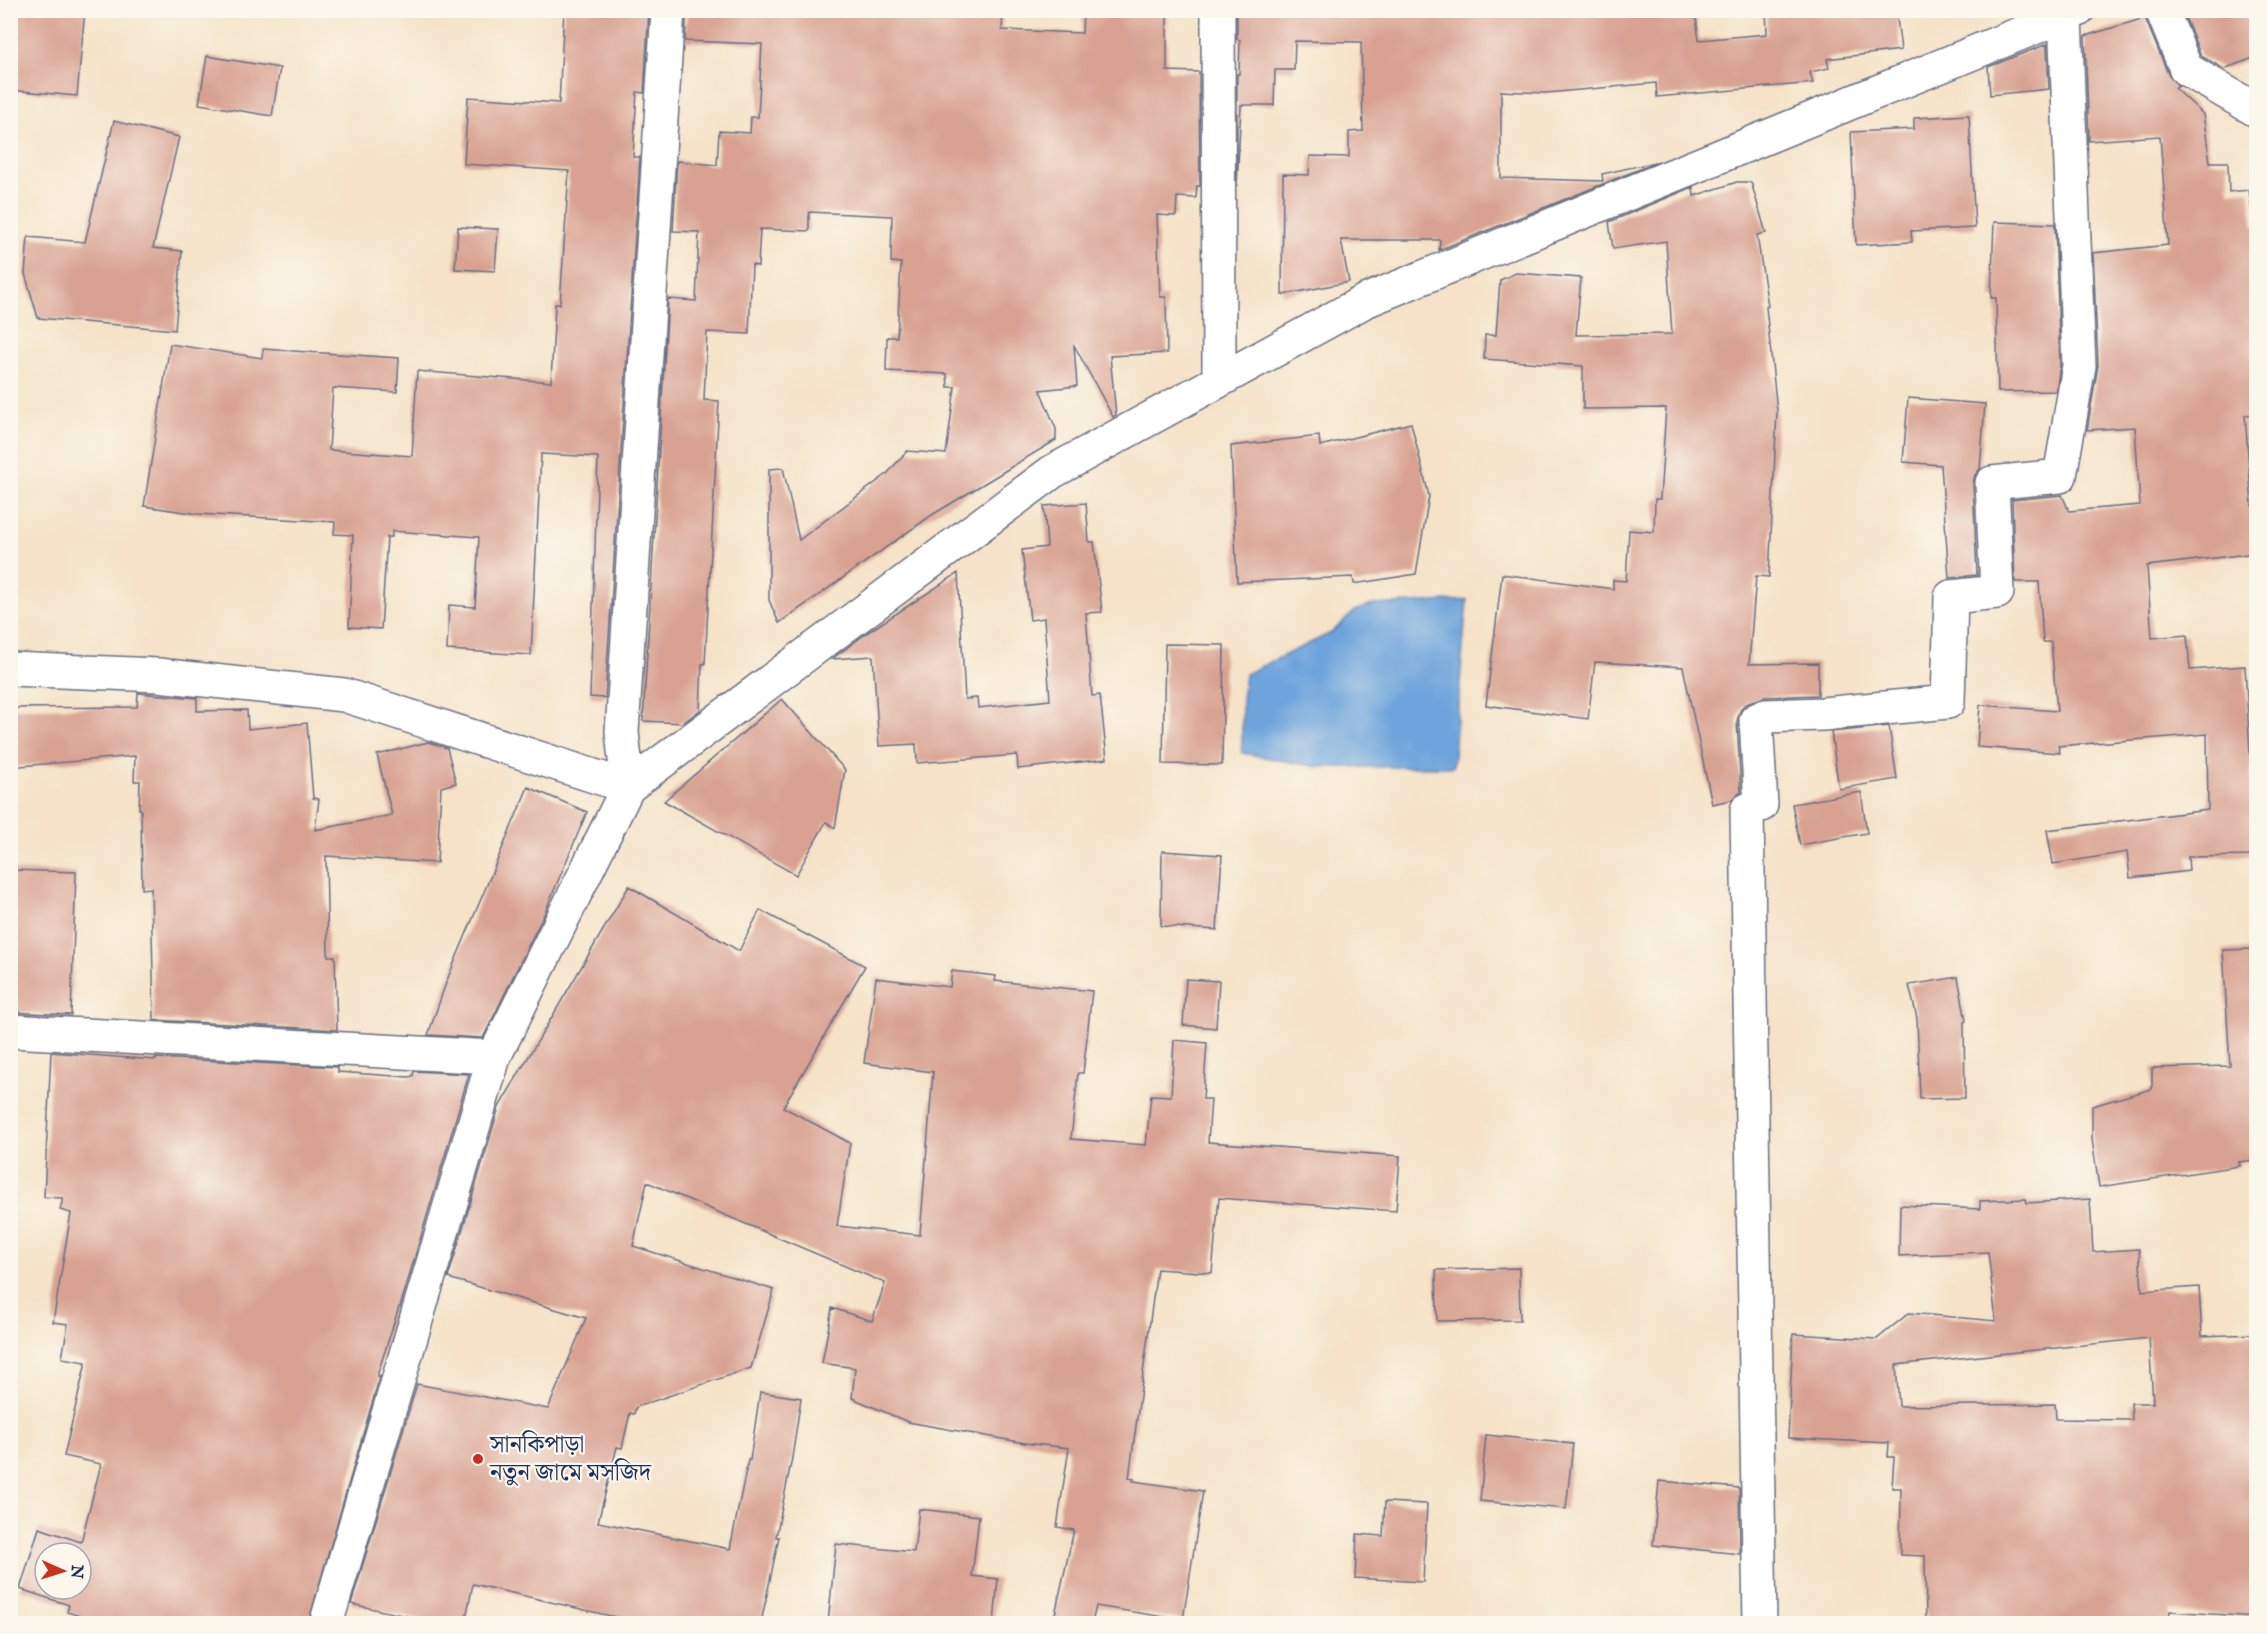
<svg xmlns="http://www.w3.org/2000/svg" width="2267" height="1634" font-family="'IM FELL English','Noto Serif Bengali',serif">
<style>
.water{fill:#6ea4db;stroke:#446a9c;stroke-width:1.5}
.building{fill:#d8a192;fill-rule:evenodd}
.lines{fill:none;stroke-linecap:round;stroke-linejoin:round}
.minor-casing{stroke:#676e83;stroke-width:36}
.minor{stroke:#fff;stroke-width:33}
.poi-dot{fill:#c8321e;stroke:#fbf7ec;stroke-width:2}
.labels{text-anchor:middle;dominant-baseline:central;stroke-width:4.5;stroke-linejoin:round;paint-order:stroke}
.poi-label{font-size:24px;fill:#1b2f5e;stroke:#fbf7ec;text-anchor:start}
</style>
<rect width="100%" height="100%" fill="#fbf7ec"/>
<filter id="ink" filterUnits="userSpaceOnUse"><feTurbulence type="fractalNoise" baseFrequency=".0167" numOctaves="2"/><feDisplacementMap in="SourceGraphic" scale="12" xChannelSelector="R" yChannelSelector="G"/><feConvolveMatrix kernelMatrix="1 2 1 2 8 2 1 2 1" color-interpolation-filters="sRGB"/></filter>
<filter id="wash" filterUnits="userSpaceOnUse"><feTurbulence type="fractalNoise" baseFrequency=".008" numOctaves="4" result="noise"/><feDisplacementMap in="SourceGraphic" scale="24" xChannelSelector="R" yChannelSelector="G"/><feGaussianBlur stdDeviation="1.35" result="paint"/><feColorMatrix in="noise" values="0 0 0 0 0 0 0 0 0 0 0 0 0 0 0 0 0 1.4 0 .05"/><feComposite in="paint" operator="in"/></filter>
<g filter="url(#wash)">
<rect width="100%" height="100%" fill="#f5e2c8"/>
<!-- water -->
<path class="water" d="M1467,600L1453,767H1317L1242,753V698L1245,674L1331,633L1355,611L1372,605Z"/>
<g id="blocks">
<!-- building -->
<path class="building" d="M10,10H85L77,96L10,90Z
M564,10H649L644,93L637,92L633,157H640L605,698L590,697L598,457L541,454L531,655L447,650L449,605L475,607L479,537L392,531V537H387L381,629L349,627L353,535L334,534L335,522L198,514L144,506L170,344L262,358L263,349L399,358L397,392L333,388L329,450L412,456L417,371L551,382L555,304H560L569,171L464,164L468,97L559,103Z
M687,10H1003L1002,30L1082,33L1083,10L1167,13V71L1199,72L1200,186H1197L1196,198L1177,197L1176,216L1157,215L1160,297H1166L1167,353L1110,356L1116,415L1113,417L1074,345L1077,386L1040,390L1056,429V440L932,515L779,623L769,600V469L783,468L799,540L887,474L907,451L946,454L955,387H948L947,374L886,371L887,337H897L901,263L891,262L892,216L809,212V231L760,229L758,266L752,265L749,334L707,332L704,400L719,401L705,664H702L700,710L683,723L643,721L668,299L696,301L699,232L673,231L677,161L717,165L719,131L750,133L751,117H758L762,44L685,41Z
M1237,10H1695L1699,40L1767,34L1766,10H1896L1901,50L1827,59L1829,68L1810,72L1813,83L1657,97L1656,83L1546,93L1501,91V178L1603,181L1602,174L1660,161L1439,250L1440,240H1341L1349,282L1282,295L1283,174L1309,175L1310,156L1349,157V132L1363,131L1361,42L1295,41L1294,70H1275L1274,105H1241L1237,186V74H1239L1240,40L1237,39Z
M2182,10H2256V57L2224,69L2201,56Z
M2145,18L2169,76L2179,86L2175,88L2203,114L2210,162H2228L2229,192L2249,190L2254,227L2256,226V414L2245,415L2252,506H2256V553L2147,566L2152,638L2187,635L2190,670L2245,666L2252,788H2256V856L2188,857L2189,871L2130,878L2127,852L2053,864L2047,830L2208,810L2207,734L2058,746L2060,753L1977,747L1980,705L2057,711L2051,642H2043L2039,582H2015L2012,500L2062,495L2069,511L2140,505L2135,427L2087,430L2098,365L2093,253L2168,245L2160,136L2089,141L2085,36Z
M2047,44L2049,89L1990,95L1988,67Z
M207,56L280,68L272,116L199,104Z
M1969,115L1975,228L1911,231L1912,242L1856,245L1851,132L1914,129V118Z
M114,121L179,137L153,248L182,251L175,330L38,318L25,274L28,237L85,242Z
M1737,182H1751L1766,233L1757,235L1768,306L1766,307L1777,411L1769,577L1756,576L1749,664L1818,663V695L1764,697L1744,705L1740,711L1737,721L1741,792L1731,800L1712,804L1683,667L1595,662L1588,719L1486,705L1502,574L1613,589V580L1626,581L1629,530L1654,532L1655,499H1660L1666,408L1583,409V366L1484,359L1485,335H1496L1500,280L1516,273L1581,278L1576,335L1672,334L1666,241L1613,249L1609,222L1693,187L1694,196Z
M1994,222L2055,224L2060,365L2056,391L1998,392L1996,298H1991Z
M458,227L498,229L495,271L455,269Z
M1908,398L1985,404L1980,469L1975,475L1973,484L1977,575L1949,578L1941,465L1903,462Z
M1411,423L1429,496L1416,574L1354,584L1353,577L1237,582L1231,446L1319,436L1320,446Z
M1086,503L1089,542H1094L1102,612L1086,613L1092,696L1100,695L1107,759L1018,769L1017,755L917,763L916,744L879,746L873,656L832,659L868,632L958,573L965,699L977,698L978,708L1050,700L1044,618L1030,620L1022,550L1047,547L1044,506Z
M1165,644L1224,645L1222,765L1163,764Z
M138,693L197,698V711L247,710L248,729L307,723L313,798L319,799L315,830L392,815L377,755L428,742L447,748L456,783L441,787L437,863L326,856L328,956H335L337,1030L154,1020L151,888L142,889L141,809H139L140,781H134L135,756L10,767V708L137,707Z
M782,699L845,770L835,828L826,822L796,875L664,801Z
M1889,726L1897,779L1839,789L1831,732Z
M528,787L587,812L545,912L483,1038L428,1035L447,980Z
M1861,792L1867,833L1800,845L1792,804Z
M1162,851L1222,855L1217,930L1161,926Z
M10,870L76,872L71,1015L10,1012Z
M629,886L739,951L760,910L865,966L783,1107L850,1143L837,1226L920,1235L933,1072L864,1063L876,978L950,987L952,971L996,976L995,981L1092,991L1083,1073H1078L1071,1139L1146,1145L1151,1095L1171,1096L1174,1040L1207,1043L1203,1099H1211L1208,1142L1400,1156L1396,1211L1219,1198L1212,1273L1157,1269L1129,1478L1134,1479L1133,1481L1203,1491L1183,1620L1096,1606L1092,1623H1053L1074,1530L1057,1527L1069,1448L1025,1443L908,1422L852,1398L855,1368L822,1363L832,1308L872,1321L885,1283L647,1182L633,1246L774,1290L751,1368L636,1407L634,1414L630,1413L622,1448L617,1447L598,1522L730,1549L748,1460H750L760,1392L801,1398L792,1458L776,1537H779L761,1623H641L473,1584L465,1623H438L351,1604L417,1384L548,1409L586,1318L448,1278L499,1107Z
M2256,949V1160L2239,1162L2240,1166L2099,1187L2092,1139V1106L2152,1089V1068L2230,1066L2223,950Z
M1958,977L1966,1021L1964,1022L1965,1098L1920,1099L1917,1018L1909,985Z
M1186,979L1219,981L1216,1028L1183,1025Z
M51,1052L156,1060V1058L338,1067V1072L409,1077L413,1076L414,1071L469,1074L400,1307H399L377,1376H380L308,1623H102L67,1612L69,1605L20,1589L39,1528L81,1542L101,1464L64,1456L86,1362L62,1358L68,1324L53,1322L71,1213L60,1210L63,1198L44,1197ZM45,1553H81V1589H45Z
M2026,1199L2027,1203L2090,1199L2093,1252L2139,1249L2142,1291L2199,1287L2202,1336L2256,1334V1617L2170,1611L2168,1623H1926L1925,1556L1900,1555L1901,1488H1892L1894,1457H1888L1889,1443L1788,1438L1793,1334L1877,1339L1909,1313L1996,1321L1988,1252L1899,1256L1900,1205L1980,1209V1201ZM2149,1338L2153,1403H2131L2132,1420L2056,1419L2055,1404L1899,1406L1896,1365Z
M1519,1268L1520,1320L1437,1321L1436,1270Z
M1486,1435L1573,1444L1566,1509L1480,1501Z
M1659,1481L1739,1488L1740,1554L1653,1545Z
M1385,1502L1427,1504L1423,1582L1355,1578L1357,1534L1383,1536Z
M919,1509L979,1516L972,1576L998,1579L994,1623H828L836,1544L914,1552Z"/>
</g>
</g>
<g filter="url(#ink)">
<use href="#blocks" fill-opacity="0" stroke="#676e83" stroke-width="1.5"/>
<g class="lines">
<defs>
<path id="minor" d="M1218,10L1219,380
M2162,10L2186,69L2256,110
M10,669L158,675L344,695L628,787L622,732L668,10
M10,1031L494,1057
M326,1624L494,1057L628,787L1052,472L1365,301L2078,10
M1760,1624L1747,810L1761,805L1756,720L1765,716L1823,714L1948,702L1951,597L1997,592L1992,483L2060,476L2079,366L2065,16"/>
</defs>
<!-- minor casing -->
<use href="#minor" class="minor-casing"/>
<!-- minor -->
<use href="#minor" class="minor"/>
</g>
</g>
<!-- markers -->
<circle class="poi-dot" cx="478" cy="1459" r="6"/>
<g class="labels">
<!-- poi labels -->
<g class="poi-label">
<text x="490" y="1445">সানকিপাড়া<tspan x="490" dy="28">নতুন জামে মসজিদ</tspan></text>
</g>
</g>
<!-- margin -->
<rect width="2267" height="1634" fill="none" stroke="#fbf7ec" stroke-width="36"/>
<!-- north arrow -->
<g transform="translate(63 1571) rotate(93)"><circle r="28" fill="#fbf7ec" stroke="#a1a7b3" stroke-width="1.5"/>
<path d="M0-4.5L10 22L0 15L-10 22Z" fill="#c8321e"/>
<text y="-9" font-size="16" font-weight="bold" text-anchor="middle" fill="#1b2f5e">N</text>
</g>
</svg>
